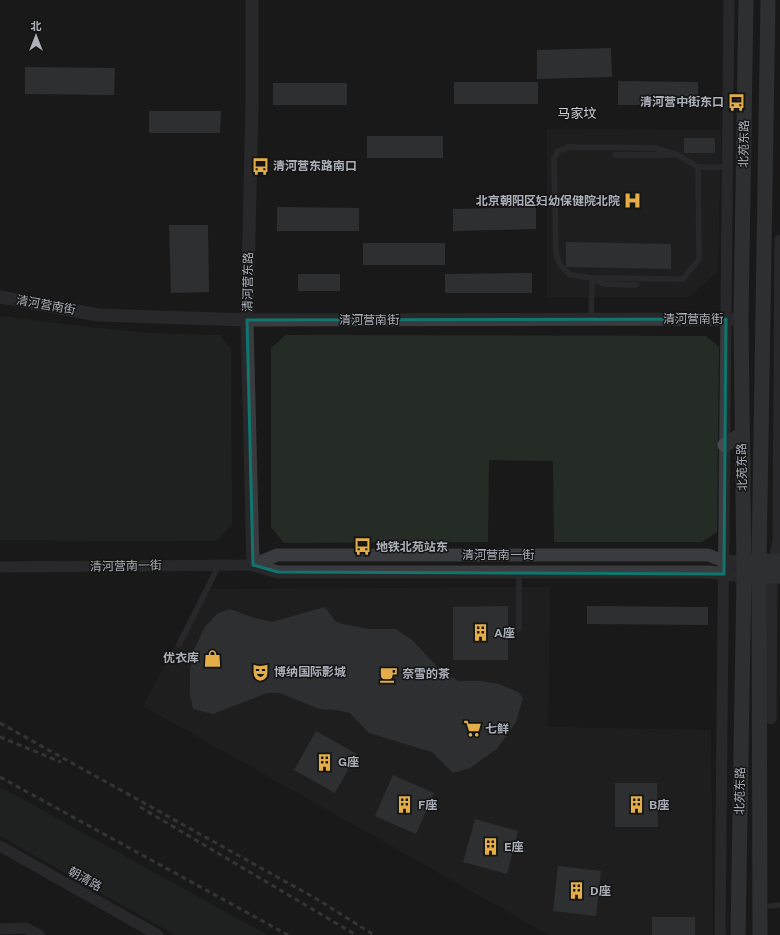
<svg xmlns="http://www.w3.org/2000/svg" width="780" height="935" font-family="'Public Sans','Noto Sans SC',sans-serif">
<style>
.built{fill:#252527}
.green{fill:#252c26}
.building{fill:#48494d}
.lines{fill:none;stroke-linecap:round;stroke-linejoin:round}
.service{stroke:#3a3b3f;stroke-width:5.5}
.minor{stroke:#3a3b3f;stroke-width:11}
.tertiary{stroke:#3a3b3f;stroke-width:13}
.secondary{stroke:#484a4f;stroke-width:15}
.rail{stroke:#53555a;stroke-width:3;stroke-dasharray:5 4;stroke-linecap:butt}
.marked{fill:none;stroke:#0f766e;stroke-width:3;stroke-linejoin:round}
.labels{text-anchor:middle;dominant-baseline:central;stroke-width:3;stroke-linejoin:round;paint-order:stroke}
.poi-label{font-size:12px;font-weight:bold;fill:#acb0b9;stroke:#141415;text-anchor:start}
.street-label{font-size:12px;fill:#acb0b9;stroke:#141415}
.neighbourhood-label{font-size:13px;fill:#cdcfd5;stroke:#141415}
</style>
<rect width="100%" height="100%" fill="#19191a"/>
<!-- built -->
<path class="built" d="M547,129L721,130L718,271L689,297H547Z
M550,587L548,727L711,730L713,935H549L143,706L204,589Z"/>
<!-- green -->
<path class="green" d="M0,316L65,324L147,333L219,335L231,349L232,526L216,541L0,540Z
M286,335L706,336L719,347L717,532L702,542H554L553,461L489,460L488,542L284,543L271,527V348Z
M0,787L19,797L267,935H175L0,836Z"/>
<!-- building -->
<path class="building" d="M611,48L612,77L537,79V50Z
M25,67L115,68L114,95L25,94Z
M618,81L698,82V105H618Z
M454,82H538V104H454Z
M273,83H347V105H273Z
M149,111H221L220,133H149Z
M367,136H443V158H367Z
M684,138H715V153H684Z
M277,207L359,208V231H277Z
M536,207V229L453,231V209Z
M169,225H208L209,292L171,293Z
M566,242L671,244V269L566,267Z
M363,243H445V265H363Z
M532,273V293H445V274Z
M298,274H340V291H298Z
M508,606V660H453V607Z
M587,606L708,607V625L587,624Z
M325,607L335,621L342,624L369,629H396L413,641L441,671L458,681H481L499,684L518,692L523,698L516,722L497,749L470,768L453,773L432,752L369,733L350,713L336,710L319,709L280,693H267L213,714L193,709L190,694V671L194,650L204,628L218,613L230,609L254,618L272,622Z
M316,731L357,754L335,793L294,770Z
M393,775L434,793L416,834L375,816Z
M615,783H657L658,827H615Z
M475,819L518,831L507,874L463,862Z
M558,866L601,871L596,916L553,911Z
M652,917H695V935H652Z"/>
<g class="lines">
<!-- service -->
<path class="service" d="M615,155H672
M698,167H728
M592,278L683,279L699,259L698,167L678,155L655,148L568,147L558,151L554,159L556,253L560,265L570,275L592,278L603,284L636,285
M591,319L592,278
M519,629V572
M179,645L219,565
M770,906L780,905"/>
<!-- minor -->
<path class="minor" d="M0,567L253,565
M771,719L772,576L778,540L780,240
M0,846L158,935
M0,929L26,928L39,935
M720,935L729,0"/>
<!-- tertiary -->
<path class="tertiary" d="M252,0V103L247,320L253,565
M0,297L98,315L247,320L741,319
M253,565L277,555H708L724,561L743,562
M253,565L278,572H709L744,576"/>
<!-- secondary -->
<path class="secondary" d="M725,445L742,434
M750,562L780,561
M751,576H780
M738,935L744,576L741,319L746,0
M760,935L759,562L768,0"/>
<!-- rail -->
<path class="rail" d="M0,723L315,898L374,935
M0,737L61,762
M0,777L288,935
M140,807L356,935"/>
</g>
<!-- marked area -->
<path d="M0 0H780V935H0ZM726,319L724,574L278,572L253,565L247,320Z" fill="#19191a" fill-opacity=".55" fill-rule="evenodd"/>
<path class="marked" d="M726,319L724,574L278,572L253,565L247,320Z"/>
<!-- icons -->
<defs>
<symbol id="bus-bare" viewBox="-9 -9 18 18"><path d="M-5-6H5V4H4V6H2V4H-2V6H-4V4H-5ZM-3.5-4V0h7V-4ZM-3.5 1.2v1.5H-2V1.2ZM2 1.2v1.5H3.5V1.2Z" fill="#e3ae48" stroke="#141415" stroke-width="2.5" paint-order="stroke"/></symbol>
<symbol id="hospital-bare" viewBox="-9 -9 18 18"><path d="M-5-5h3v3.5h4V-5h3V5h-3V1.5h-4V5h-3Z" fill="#e3ae48" stroke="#141415" stroke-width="2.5" paint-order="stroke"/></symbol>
<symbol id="building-bare" viewBox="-9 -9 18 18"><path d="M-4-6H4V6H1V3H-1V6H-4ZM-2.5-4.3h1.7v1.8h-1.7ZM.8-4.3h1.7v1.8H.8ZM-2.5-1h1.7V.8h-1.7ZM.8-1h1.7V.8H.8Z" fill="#e3ae48" stroke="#141415" stroke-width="2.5" paint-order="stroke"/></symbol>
<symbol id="shop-bare" viewBox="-9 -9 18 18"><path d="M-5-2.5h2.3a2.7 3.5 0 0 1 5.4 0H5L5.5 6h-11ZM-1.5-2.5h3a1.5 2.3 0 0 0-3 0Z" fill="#e3ae48" stroke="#141415" stroke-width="2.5" paint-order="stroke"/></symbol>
<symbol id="theatre-bare" viewBox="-9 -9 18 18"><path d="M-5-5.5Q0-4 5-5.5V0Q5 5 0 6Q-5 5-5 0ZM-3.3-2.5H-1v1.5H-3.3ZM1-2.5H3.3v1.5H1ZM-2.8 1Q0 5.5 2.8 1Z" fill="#e3ae48" stroke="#141415" stroke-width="2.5" paint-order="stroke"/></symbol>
<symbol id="cafe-bare" viewBox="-9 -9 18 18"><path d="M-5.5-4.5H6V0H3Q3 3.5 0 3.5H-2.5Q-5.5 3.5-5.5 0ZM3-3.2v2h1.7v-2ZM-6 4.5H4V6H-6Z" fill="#e3ae48" stroke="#141415" stroke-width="2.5" paint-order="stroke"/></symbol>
<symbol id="supermarket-bare" viewBox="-9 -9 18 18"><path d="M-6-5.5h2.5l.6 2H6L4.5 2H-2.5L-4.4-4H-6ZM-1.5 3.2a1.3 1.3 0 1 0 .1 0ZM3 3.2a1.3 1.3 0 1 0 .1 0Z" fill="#e3ae48" stroke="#141415" stroke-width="2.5" paint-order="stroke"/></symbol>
</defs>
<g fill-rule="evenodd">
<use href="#bus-bare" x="724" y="90" width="25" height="25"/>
<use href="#bus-bare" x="248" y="154" width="25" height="25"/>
<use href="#hospital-bare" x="620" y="188" width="25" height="25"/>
<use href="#bus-bare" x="350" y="534" width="25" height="25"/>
<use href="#building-bare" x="468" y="620" width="25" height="25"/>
<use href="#shop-bare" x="200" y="646" width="25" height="25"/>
<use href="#theatre-bare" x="248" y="660" width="25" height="25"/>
<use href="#cafe-bare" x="376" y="662" width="25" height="25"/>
<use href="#supermarket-bare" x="460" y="716" width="25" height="25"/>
<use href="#building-bare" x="312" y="750" width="25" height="25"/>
<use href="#building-bare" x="392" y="792" width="25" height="25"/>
<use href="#building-bare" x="624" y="792" width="25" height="25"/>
<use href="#building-bare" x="478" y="834" width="25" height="25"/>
<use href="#building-bare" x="564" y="878" width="25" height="25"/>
</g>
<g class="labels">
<!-- poi labels -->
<g class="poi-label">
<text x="724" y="102" text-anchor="end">清河营中街东口</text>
<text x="273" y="166">清河营东路南口</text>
<text x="620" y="201" text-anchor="end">北京朝阳区妇幼保健院北院</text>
<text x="376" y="547">地铁北苑站东</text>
<text x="494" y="633">A座</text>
<text x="199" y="658" text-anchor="end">优衣库</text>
<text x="274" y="672">博纳国际影城</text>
<text x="402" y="674">奈雪的茶</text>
<text x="485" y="729">七鲜</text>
<text x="338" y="762">G座</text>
<text x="418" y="805">F座</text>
<text x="649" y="805">B座</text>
<text x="504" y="847">E座</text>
<text x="590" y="891">D座</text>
</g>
<!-- street labels -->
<g class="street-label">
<text transform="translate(744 144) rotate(-89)">北苑东路</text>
<text transform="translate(248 282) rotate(-89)">清河营东路</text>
<text transform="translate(46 305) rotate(10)">清河营南街</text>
<text x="693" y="319">清河营南街</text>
<text x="369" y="320">清河营南街</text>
<text transform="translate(742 467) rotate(-91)">北苑东路</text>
<text x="498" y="555">清河营南一街</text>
<text transform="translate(126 566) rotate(-1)">清河营南一街</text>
<text transform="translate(740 791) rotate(-89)">北苑东路</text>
<text transform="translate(85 879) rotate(29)">朝清路</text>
</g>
<!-- neighbourhood labels -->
<g class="neighbourhood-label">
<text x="577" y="113">马家坟</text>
</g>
</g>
<!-- north arrow -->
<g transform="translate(36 36)" stroke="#141415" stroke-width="3" paint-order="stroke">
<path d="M0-3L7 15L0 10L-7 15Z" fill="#acb0b9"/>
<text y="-6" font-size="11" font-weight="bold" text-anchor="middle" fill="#acb0b9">北</text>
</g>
</svg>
